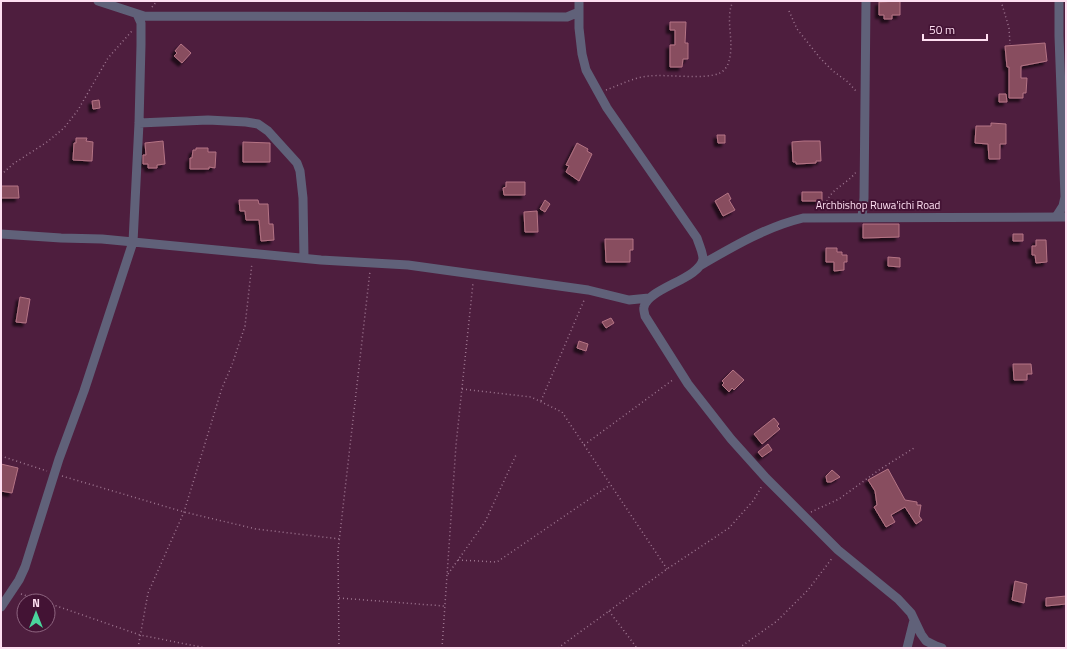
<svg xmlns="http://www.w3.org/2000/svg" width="1067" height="649" font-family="'Titillium Web',sans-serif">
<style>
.building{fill:#884d5e;stroke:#b57485;filter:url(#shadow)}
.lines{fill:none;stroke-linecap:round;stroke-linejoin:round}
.path{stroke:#9e7690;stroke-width:1.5;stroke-dasharray:1 3;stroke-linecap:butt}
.minor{stroke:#606179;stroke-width:9}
.labels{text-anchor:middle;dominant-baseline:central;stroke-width:4;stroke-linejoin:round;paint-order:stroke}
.street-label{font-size:11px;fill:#fedff1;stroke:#431334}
</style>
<defs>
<filter id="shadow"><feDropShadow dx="-3.5" dy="3.5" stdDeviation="1" flood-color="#0009"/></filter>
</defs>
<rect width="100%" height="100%" fill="#4e1e3e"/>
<!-- building -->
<path class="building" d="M900,1V15H892V19H884V15H879V2Z
M670,22H686L685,43H688V59H683L682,67H670V45H675V30H670Z
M1045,43L1047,61L1021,66V78H1027L1026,93H1023V98H1009V67H1007L1005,46Z
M181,44L191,53L182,63L174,56L177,53L175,51Z
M999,94H1006L1007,102H999Z
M99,100L100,108L93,109L92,101Z
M991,123L1006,124V144H1000V159H989L988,144L975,143L976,126H991Z
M717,135H725V143H718Z
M76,138H87L86,141L93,142L92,161L73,160L74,143H76Z
M163,141L165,164L157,165V168H148V164H143V155H146L145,143Z
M804,141H820L821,161H816V163L796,164V162H793L792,142Z
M243,142L270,143V162H243Z
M577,143L588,149L587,151L592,154L579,181L566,172L569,166L566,165Z
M196,148H208V152H216L215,168L209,167V169H190V158H192L193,150H196Z
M506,182H525V195H504L503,188L506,187Z
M1,186H18L19,198H1Z
M802,192H822V201H802Z
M728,193L731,199L729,200L735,210L723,216L715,201Z
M239,200H258L259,204H268L269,224H273L274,240L261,241L259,220H246L245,211H240Z
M545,200L550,204L545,212L540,209Z
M537,211L538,232H525L524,212Z
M863,224H899V237L863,238Z
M1013,234H1023V241H1013Z
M605,239H633V250H630V262H606Z
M1036,240H1046L1047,262L1036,263L1035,255H1032V246H1036Z
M826,248H837V252H842V255H847V262H844V270L834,271V262H826Z
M888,257L900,258V267L888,266Z
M20,297L30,299L26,323L16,322Z
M611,318L614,323L606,328L602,322Z
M579,341L588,344L586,351L577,348Z
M1013,364H1031L1032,374H1027V380H1014Z
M733,370L744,380L734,390L732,388L729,392L722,385L724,383L722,381Z
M774,418L779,424L777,426L780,429L762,444L754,434Z
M768,444L772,450L762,457L758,452Z
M1,464L18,468L12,493L1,491Z
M888,469L905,500L917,502V505H921L919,516L922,520L916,524L905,507L891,515L895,522L886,527L874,507L877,505L875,491L868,480Z
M832,470L840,477L831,482H827L826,476Z
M1015,581L1027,584L1024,603L1012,600Z
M1066,596V604L1046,606V598Z"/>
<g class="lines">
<!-- path -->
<path class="path" d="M1001,1L1009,28L1010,44
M152,7L157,1
M789,11L797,29L820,58L833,71L848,82L856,91
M606,90C620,85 634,77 650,76C667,74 705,80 720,73C723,72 727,67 728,64C736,42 724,21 733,1
M1,175L13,164L47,142L64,128L78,110L108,58L132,31
M825,209C826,190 847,185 856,172
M462,389L531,397L562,412L667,569
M541,401L585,298
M584,445L674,379
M1,456L47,471
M62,476L184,512L256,529L340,539
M811,512L839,499L879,470L914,448
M458,560L497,562L610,485
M448,574L485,522L516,455
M21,594L42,601
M339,598L444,606
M48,603L140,635L206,648
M609,611L637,648
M138,648L148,593L184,512L222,388L232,365L245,326L252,263
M339,648L338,551L370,271
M442,648L456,445L473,283
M558,648L667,569L729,528L753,501L762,486
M739,648L777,621L808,590L833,557"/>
<!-- minor -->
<path class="minor" d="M98,1L144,16L567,17L579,12
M579,1V28L582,54L586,70L607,108L697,238C699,245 703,252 703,259C700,279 648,288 644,307C643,310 645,314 645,316L688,384L731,439L766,478L838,550L898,599L911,613L921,634L926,641L936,646L942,648
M139,123L208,120L246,122L258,124L268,131L297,163L300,171L303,198L304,258
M862,217L864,198L866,1
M1056,217L1063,206L1065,197L1059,36V1
M1,234L61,238L102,239L321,260L408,265L588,290L629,300L649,298
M701,265C734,246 766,227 803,218L1066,217
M1,607L19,580L25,567L59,459L84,391L133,242L139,123L141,45V23L137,14
M907,648L914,620"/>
</g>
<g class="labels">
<!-- street labels -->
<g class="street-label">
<text x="878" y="205">Archbishop Ruwa'ichi Road</text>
</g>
</g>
<!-- border -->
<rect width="1067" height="649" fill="none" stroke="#fedff1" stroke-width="4"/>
<!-- north arrow -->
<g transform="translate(36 613)"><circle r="19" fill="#431334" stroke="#8e6580"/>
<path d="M0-3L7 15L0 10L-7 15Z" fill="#4ad49c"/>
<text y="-6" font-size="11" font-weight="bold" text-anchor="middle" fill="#fedff1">N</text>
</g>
<!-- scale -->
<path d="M923 34v6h64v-6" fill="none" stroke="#fedff1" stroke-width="2"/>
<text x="929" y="34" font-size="12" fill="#fedff1" stroke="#431334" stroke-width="3" paint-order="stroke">50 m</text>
</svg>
